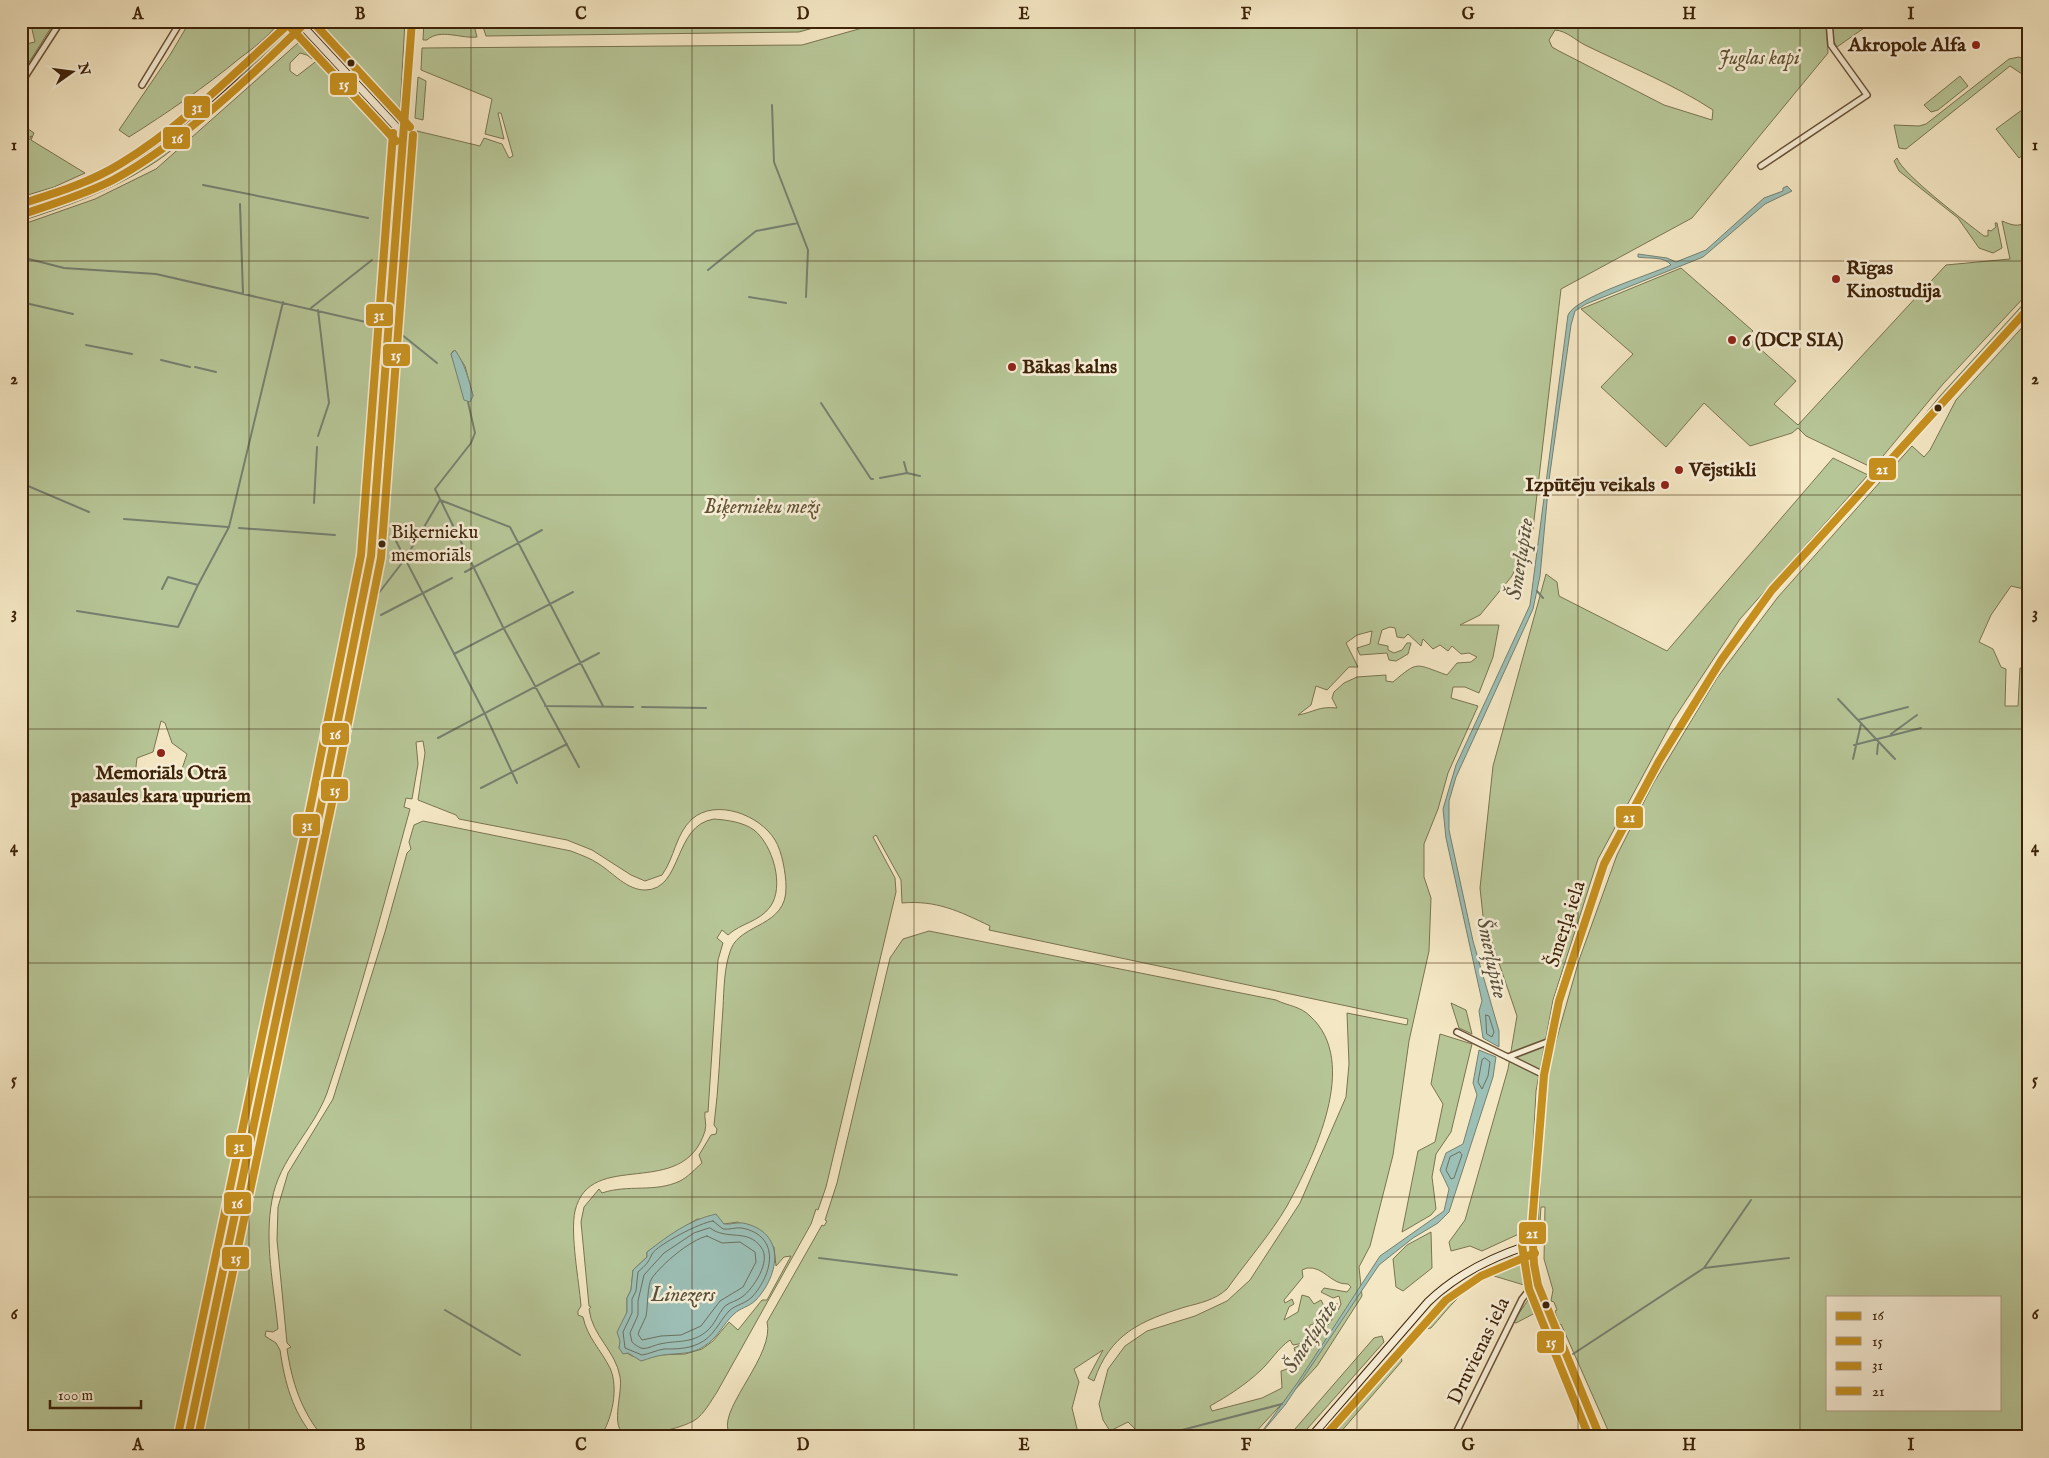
<svg xmlns="http://www.w3.org/2000/svg" width="2049" height="1458" font-family="'IM FELL English',serif">
<style>
.green{fill:#b7c697;stroke:#7a7450;fill-rule:evenodd}
.water{fill:#9cbfb6;stroke:#768070}
.lines{fill:none;stroke-linecap:round;stroke-linejoin:round}
.shore{stroke:#6c705f;stroke-width:1}
.stream{stroke:#768070;stroke-width:2}
.street-casing{stroke:#6a5337;stroke-width:8}
.secondary-casing{stroke:#3c2208;stroke-width:9}
.street{stroke:#f8efd8;stroke-width:5}
.secondary{stroke:#f8efd8;stroke-width:7}
.bus-1-casing{stroke:#f8efd8;stroke-width:11}
.bus-2-casing{stroke:#f8efd8;stroke-width:11}
.bus-3-casing{stroke:#f8efd8;stroke-width:11}
.bus-4-casing{stroke:#f8efd8;stroke-width:11}
.bus-1{stroke:#c6901f;stroke-width:8}
.bus-2{stroke:#c6901f;stroke-width:8}
.bus-3{stroke:#c6901f;stroke-width:8}
.bus-4{stroke:#c6901f;stroke-width:8}
.grid{fill:none;stroke:#3c2208;stroke-width:1;stroke-opacity:0.55}
.poi-dot{fill:#8f2418;stroke:#f8efd8;stroke-width:2}
.bus-dot{fill:#3c2208;stroke:#f8efd8;stroke-width:2}
.labels{text-anchor:middle;dominant-baseline:central;stroke-width:5;stroke-linejoin:round;paint-order:stroke}
.bus-label{font-size:19px;fill:#3c2208;stroke:#f8efd8;text-anchor:start}
.poi-label{font-size:20px;font-weight:bold;fill:#3c2208;stroke:#f8efd8;text-anchor:start}
.park-label{font-size:20px;font-style:italic;fill:#615333;stroke:#f8efd8}
.street-label{font-size:20px;fill:#3c2208;stroke:#f8efd8}
.water-label{font-size:21px;font-style:italic;fill:#59513c;stroke:#f8efd8}
.line-badge{stroke:#f8efd8;stroke-width:2}
.badge-label{font-size:14px;text-anchor:middle;font-weight:bold;fill:#fff}
.neatline{fill:none;stroke:#3c2208;stroke-width:2}
.grid-label{font-size:16px;text-anchor:middle;font-weight:bold;fill:#3c2208}
</style>
<rect width="100%" height="100%" fill="#f4e7c3"/>
<filter id="stains"><feTurbulence type="fractalNoise" baseFrequency=".004" numOctaves="4"/><feColorMatrix values="0 0 0 0 .2 0 0 0 0 .09 0 0 0 0 .02 0 0 0 .5 -.17"/></filter>
<radialGradient id="worn" r=".72"><stop offset=".6" stop-color="#630" stop-opacity="0"/><stop offset="1" stop-color="#630" stop-opacity=".3"/></radialGradient>
<!-- green -->
<path class="green" d="M30,21L54,23L21,75V45L35,42Z
M190,21H280C269,36 255,47 240,58C205,87 167,113 129,137L119,130L170,55Z
M320,21H405L400,110L391,112L321,34Z
M424,21H473L477,37C461,39 440,28 427,40H423Z
M481,21H838L799,32L486,36Z
M887,21H1826L1828,53L1692,218L1561,289L1533,529L1512,576L1480,615L1460,625H1499L1493,657L1479,693L1465,687H1453L1451,698L1478,706L1448,773L1438,809L1424,844V877L1431,898L1429,951L1409,1041L1393,1155L1370,1246L1359,1267L1362,1296L1317,1366L1251,1437H1131L1138,1432L1128,1422L1110,1431L1103,1420L1099,1404L1108,1369L1125,1346L1147,1331L1195,1316L1227,1301L1250,1280L1300,1203L1346,1097L1349,1064L1347,1013L1407,1025L1408,1019L989,930L990,926C959,911 936,900 902,903L901,880L876,835L873,837L895,878L896,892L826,1187L818,1210L816,1209L811,1224L717,1392C711,1401 704,1414 695,1420C681,1429 639,1438 623,1433C611,1424 623,1392 620,1377C616,1351 592,1336 589,1309L591,1307L589,1306L581,1222L584,1207L599,1189L602,1193C628,1184 655,1193 680,1181C688,1177 695,1169 702,1163L699,1155L711,1135L716,1134L717,1129L714,1125C719,1087 720,1047 723,1008C724,989 724,967 731,949C741,923 787,927 786,887C786,874 782,851 775,840C760,815 716,798 692,819C675,835 675,857 662,875L645,881L631,875L592,850L567,840L459,819L456,815L418,800L425,753L423,741L416,742L418,764L412,799L406,798L404,807L410,809C384,904 359,999 327,1093C313,1131 279,1159 272,1200C264,1242 274,1287 278,1329L273,1332L266,1331L265,1336L276,1343L280,1350C285,1383 292,1411 314,1437H200L292,1013L375,607L403,290L406,282L417,131L480,146L484,138L502,144L509,158L513,156L501,113H498L504,139L485,134L492,99L421,70L422,48L802,45ZM1555,30C1567,31 1575,40 1585,45C1628,66 1673,84 1713,110L1712,120L1664,105L1559,51L1552,47L1549,40ZM453,351H455L465,366L473,396L456,369L451,354ZM1390,627L1395,628L1397,637L1404,638L1408,634L1421,646L1423,639L1433,649L1440,645L1448,651L1452,646L1461,654L1469,653L1477,657L1471,662L1457,663L1447,675C1415,664 1419,660 1393,682L1386,681V675L1357,677L1344,683L1334,692L1332,698L1337,708C1318,706 1315,712 1298,715L1311,705L1316,686L1327,690L1349,667H1358L1346,643L1357,635L1372,631L1370,644L1357,648L1360,655L1387,653L1389,660L1396,661L1408,654L1411,643H1407L1402,650L1394,653L1388,650V646L1378,644L1382,630ZM697,1219L720,1221L724,1224L738,1222L774,1247L776,1266L784,1257L791,1256L767,1300H762L738,1330L729,1322L713,1341L702,1349L685,1354L632,1356L619,1348L627,1312V1298L631,1290L633,1270L647,1257V1252ZM1307,1268C1324,1266 1331,1285 1348,1284L1351,1287L1347,1292L1324,1288L1321,1292L1333,1298L1339,1296L1341,1304L1338,1310L1337,1303L1326,1314L1328,1319L1334,1316L1329,1324L1317,1332L1309,1330L1310,1325L1314,1324L1315,1327L1322,1323V1320H1316L1325,1308L1321,1300L1314,1304L1309,1297L1302,1295L1298,1312L1284,1320L1289,1307L1294,1304L1292,1299L1285,1303L1284,1300L1303,1277L1302,1270ZM1290,1340L1293,1345L1304,1343L1294,1348L1298,1360L1290,1368L1281,1371L1282,1388L1262,1398L1212,1411L1210,1406C1228,1396 1245,1385 1260,1371C1271,1361 1278,1348 1290,1340Z
M1832,21H1874L1837,47L1833,40Z
M283,34L285,37C231,87 173,147 107,180C80,194 50,202 21,212V208C75,192 122,169 168,138Z
M308,41L320,53L312,59L307,55L300,53L290,63V71L297,76L323,56L396,136L390,263L365,523L334,689L181,1437H21V225L95,199L156,169L298,43L305,44ZM161,721L165,723L172,743L187,754L181,772L151,779L135,775L137,758L153,752Z
M2019,57L2028,61V78L2010,66L1906,149L1899,148L1894,125L1919,126L1926,124L2009,59Z
M1960,76L1968,86L1938,110L1931,112L1924,105Z
M418,77L426,81L423,120L415,118Z
M2026,107L2028,110V151L2019,158L1996,129Z
M208,117L209,118C190,134 171,153 149,166C110,191 65,207 21,221V219C65,206 109,189 148,164C169,150 189,133 208,117Z
M21,124L34,133L31,140L85,173L54,187L21,197V143L29,140L32,136L21,141Z
M1897,158C1902,174 1967,223 1984,236H1988V230L1991,231L1996,227L1995,223H1997L2002,248L1993,253L1979,248L1958,218L1899,171L1894,161Z
M2002,221C2012,225 2018,228 2028,221V293L1943,384L1873,468L1806,436L1798,428L1792,433L1750,446L1704,403L1666,447L1601,387L1633,354L1581,309L1681,268L1753,331L1747,337L1796,381L1774,404L1798,425L1946,265L2010,259Z
M2028,299V305L1914,428L1940,396Z
M2028,321V590L2011,586L1991,615L1979,642L1993,649L2001,667L2006,669L2005,706H2018L2020,668H2026L2028,665V1437H1611L1561,1324L1559,1325L1555,1311L1557,1310L1554,1302L1551,1301L1553,1290L1544,1259L1545,1207H1541L1540,1222H1538L1547,1073L1579,960L1617,855L1653,784L1717,678L1778,597L1912,446L1924,457L1930,450L1956,400ZM1828,1297H2000V1409H1828Z
M1833,458L1868,475L1740,619L1673,720L1598,859L1553,1000L1536,1091L1529,1222L1525,1223V1229L1521,1233L1482,1251L1470,1246L1451,1251L1449,1242L1465,1220L1508,1069L1517,1016L1483,916L1480,888L1493,766L1546,574L1557,582L1559,596L1667,651Z
M714,819C727,820 743,822 754,830C773,845 785,887 770,907C759,922 741,923 728,935L722,930L717,938L723,943L718,960L708,1112H705C704,1119 707,1123 705,1131C683,1202 590,1147 575,1211C570,1234 579,1281 581,1306L578,1311V1315L583,1317C587,1337 601,1350 610,1368C619,1388 612,1419 601,1436L323,1437C301,1411 292,1382 287,1349L291,1347L287,1343L277,1240L278,1207L288,1173L333,1099L385,932L407,853L411,849L409,842L414,825L423,821L571,851C581,855 590,858 599,864C613,873 627,890 645,890C683,890 673,825 714,819Z
M929,931L1276,1000C1288,1006 1300,1006 1310,1016C1361,1062 1313,1158 1287,1206C1270,1235 1246,1262 1227,1289C1215,1300 1200,1303 1185,1307C1140,1321 1110,1334 1094,1381L1088,1378L1103,1350L1074,1369L1079,1382L1072,1408L1079,1437H723L721,1433L728,1430C721,1406 775,1354 767,1322L822,1225L824,1226L827,1221L825,1220L837,1183L890,958L903,939Z
M1451,1003L1466,1010L1472,1034L1459,1028Z
M1440,1034L1472,1044L1451,1132L1436,1154L1432,1177L1436,1209L1431,1215L1402,1232L1418,1151L1435,1142L1443,1104L1431,1084Z
M1431,1232L1432,1268L1403,1291L1396,1287L1393,1259L1407,1245Z
M1512,1257H1518C1529,1263 1531,1275 1524,1285L1494,1276L1490,1268Z
M1486,1270L1490,1277C1463,1287 1449,1308 1431,1328L1417,1330C1435,1300 1456,1285 1486,1270Z
M1530,1297L1538,1310L1537,1312L1516,1323L1513,1322Z
M1382,1336L1384,1342L1300,1437H1288L1374,1338Z
M1399,1351L1402,1361L1339,1434L1334,1437L1331,1424L1387,1359Z"/>
<!-- water -->
<path class="water" d="M1787,186L1792,191L1765,204L1703,257L1586,304L1575,311L1571,325L1549,480L1540,576L1533,609L1456,777L1449,801V830L1473,941L1499,1031V1047L1483,1038L1479,1011L1482,1001L1446,838L1443,809L1456,765L1530,605L1568,315C1576,297 1650,275 1671,265C1665,256 1648,259 1638,257V254L1667,258L1676,262L1706,250L1764,198L1783,191V188Z
M455,350C465,364 469,380 473,396L470,402L464,400L451,354Z
M1479,1050L1496,1057L1493,1077L1449,1212L1438,1223L1413,1238L1379,1265L1285,1405L1258,1437L1298,1382L1380,1256L1444,1211L1449,1189L1440,1170L1446,1153L1463,1144L1477,1095L1473,1083Z
M716,1214L724,1224C730,1225 736,1222 743,1223C786,1232 780,1274 756,1300C749,1307 740,1308 734,1314C722,1325 719,1337 703,1347C690,1355 676,1353 663,1355C655,1356 648,1359 641,1361L628,1353L623,1354L619,1348L620,1341L617,1332L627,1312V1298L631,1290L633,1270L647,1257V1252C669,1235 689,1220 716,1214Z"/>
<g class="lines">
<!-- shore -->
<path class="shore" d="M1486,1015L1489,1016L1494,1032L1492,1037L1487,1034Z
M1485,1058L1490,1062L1488,1076L1482,1089L1478,1082L1482,1060Z
M1460,1152L1462,1155L1454,1178L1451,1179L1446,1170L1450,1157Z
M713,1221L723,1229C729,1230 736,1227 742,1228C781,1236 773,1274 752,1297C745,1304 735,1305 729,1311C718,1323 714,1337 698,1344C687,1349 676,1349 664,1349C657,1350 649,1354 642,1355L625,1348L623,1332L632,1313V1299L636,1291L638,1272C646,1265 648,1263 652,1254C657,1245 701,1222 713,1221Z
M710,1228C727,1241 747,1228 761,1247C772,1261 753,1289 742,1297C737,1301 730,1302 725,1306C718,1314 715,1324 707,1331C692,1344 677,1340 660,1344C654,1345 646,1350 641,1348C638,1347 634,1344 632,1342L630,1333L638,1315V1301L644,1275L664,1253L694,1233Z
M707,1236L722,1243L740,1242L755,1252L756,1262L743,1287L720,1301L701,1326L681,1335L661,1336L642,1340L638,1334C640,1328 644,1322 646,1316C648,1307 647,1285 652,1278C662,1264 690,1240 707,1236Z"/>
<!-- stream -->
<path class="stream" d="M772,105L774,162L808,250L806,297
M203,185L368,218
M240,204L243,294
M21,257L64,268L156,274L379,325
M708,270L756,231L798,223
M749,297L786,303
M21,302L73,314
M311,308L372,260
M401,334L437,363
M86,345L132,354
M161,360L190,367
M195,367L216,372
M468,402L475,433L471,443L435,489L503,627L579,767
M821,403L871,479H873
M318,436L329,403L318,310
M904,462L907,473
M880,478L907,473L920,476
M21,483L89,512
M314,503L317,447
M124,519L228,527
M239,528L335,535
M396,541L485,714L517,783
M465,572L542,530
M198,585L229,527L283,302
M1537,591L1543,598
M378,594L405,559L440,500L510,527L603,706
M77,611L178,627L198,585L168,577L162,589
M381,615L452,578
M454,654L573,592
M1838,699L1895,759
M545,706L633,707
M642,707L706,708
M1858,720L1908,707
M1891,734L1917,715
M438,738L599,653
M1854,745L1921,728
M1877,754L1878,744
M1853,759L1861,724
M481,788L567,744
M819,1258L957,1275
M1704,1268L1751,1200
M445,1310L520,1355
M1573,1354L1704,1268L1789,1258
M1155,1437L1282,1404"/>
<defs>
<path id="street" d="M21,83L61,21
M142,85L181,21
M1761,166L1867,95L1831,45L1829,21
M1457,1032L1544,1075
M1508,1057L1550,1041
M1454,1437L1522,1299L1530,1289L1538,1285"/>
<path id="secondary" d="M298,21L403,134
M21,205C55,195 88,183 120,165C180,132 241,70 290,21
M21,215C56,203 92,193 124,174C185,138 236,85 289,39L307,21
M188,1437L322,801L371,556L412,21
M1311,1437L1428,1302C1457,1274 1494,1256 1532,1244
M1600,1437L1538,1285L1534,1264L1532,1225L1544,1075L1559,1001L1604,864L1659,761L1722,659L1772,590L2028,309"/>
</defs>
<!-- street casing -->
<use href="#street" class="street-casing"/>
<!-- secondary casing -->
<use href="#secondary" class="secondary-casing"/>
<!-- street -->
<use href="#street" class="street"/>
<!-- secondary -->
<use href="#secondary" class="secondary"/>
<defs>
<path id="bus-1" d="M21,215C52,204 84,195 113,180C180,144 253,75 307,21
M188,1437L322,801L371,556L412,21"/>
<path id="bus-2" d="M291,28L396,141
M1522,1245L1529,1289L1589,1437
M198,1437L332,803L381,558L413,135
M1324,1437L1446,1300L1481,1276L1535,1253"/>
<path id="bus-3" d="M312,21L410,127
M21,204C55,193 89,183 120,164C183,126 237,70 292,21
M178,1435L312,799L361,555L393,133"/>
<path id="bus-4" d="M1600,1437L1538,1285L1534,1264L1532,1225L1544,1075L1559,1001L1604,864L1659,761L1722,659L1772,590L2028,309"/>
</defs>
<!-- bus-1 casing -->
<use href="#bus-1" class="bus-1-casing"/>
<!-- bus-2 casing -->
<use href="#bus-2" class="bus-2-casing"/>
<!-- bus-3 casing -->
<use href="#bus-3" class="bus-3-casing"/>
<!-- bus-4 casing -->
<use href="#bus-4" class="bus-4-casing"/>
<!-- bus-1 -->
<use href="#bus-1" class="bus-1"/>
<!-- bus-2 -->
<use href="#bus-2" class="bus-2"/>
<!-- bus-3 -->
<use href="#bus-3" class="bus-3"/>
<!-- bus-4 -->
<use href="#bus-4" class="bus-4"/>
</g>
<!-- grid -->
<path class="grid" d="M249,21V1437M471,21V1437M692,21V1437M914,21V1437M1135,21V1437M1357,21V1437M1578,21V1437M1800,21V1437M21,261H2028M21,495H2028M21,729H2028M21,963H2028M21,1197H2028"/>
<!-- markers -->
<g class="poi-dot">
<circle cx="1976" cy="45" r="5"/>
<circle cx="1836" cy="279" r="5"/>
<circle cx="1732" cy="340" r="5"/>
<circle cx="1012" cy="367" r="5"/>
<circle cx="1679" cy="470" r="5"/>
<circle cx="1665" cy="485" r="5"/>
<circle cx="161" cy="753" r="5"/>
</g>
<g class="bus-dot">
<circle cx="351" cy="63" r="4.5"/>
<circle cx="1938" cy="408" r="4.5"/>
<circle cx="382" cy="544" r="4.5"/>
<circle cx="1546" cy="1305" r="4.5"/>
</g>
<g class="labels">
<!-- bus labels -->
<g class="bus-label">
<text x="391" y="533">Biķernieku<tspan x="391" dy="23">memoriāls</tspan></text>
</g>
<!-- poi labels -->
<g class="poi-label">
<text x="1966" y="45" text-anchor="end">Akropole Alfa</text>
<text x="1846" y="268">Rīgas<tspan x="1846" dy="23">Kinostudija</tspan></text>
<text x="1742" y="340">6 (DCP SIA)</text>
<text x="1022" y="367">Bākas kalns</text>
<text x="1689" y="470">Vējstikli</text>
<text x="1655" y="485" text-anchor="end">Izpūtēju veikals</text>
<text x="161" y="773" text-anchor="middle">Memoriāls Otrā<tspan x="161" dy="23">pasaules kara upuriem</tspan></text>
</g>
<!-- park labels -->
<g class="park-label">
<text x="1759" y="58">Juglas kapi</text>
<text x="762" y="507">Biķernieku mežs</text>
</g>
<!-- street labels -->
<g class="street-label">
<text transform="translate(1566 924) rotate(-72)">Šmerļa iela</text>
<text transform="translate(1479 1351) rotate(-64)">Druvienas iela</text>
</g>
<!-- water labels -->
<g class="water-label">
<text transform="translate(1521 559) rotate(-81)">Šmerļupīte</text>
<text transform="translate(1491 958) rotate(78)">Šmerļupīte</text>
<text x="683" y="1295">Linezers</text>
<text transform="translate(1311 1337) rotate(-57)">Šmerļupīte</text>
</g>
</g>
<g class="line-badge">
<rect x="329" y="72" width="29" height="24" rx="5" fill="#c6901f"/>
<rect x="183" y="95" width="28" height="24" rx="5" fill="#c6901f"/>
<rect x="162" y="126" width="29" height="24" rx="5" fill="#c6901f"/>
<rect x="365" y="303" width="29" height="24" rx="5" fill="#c6901f"/>
<rect x="382" y="343" width="29" height="24" rx="5" fill="#c6901f"/>
<rect x="1868" y="457" width="29" height="24" rx="5" fill="#c6901f"/>
<rect x="321" y="722" width="29" height="24" rx="5" fill="#c6901f"/>
<rect x="320" y="778" width="29" height="24" rx="5" fill="#c6901f"/>
<rect x="1615" y="805" width="29" height="24" rx="5" fill="#c6901f"/>
<rect x="292" y="813" width="29" height="24" rx="5" fill="#c6901f"/>
<rect x="225" y="1134" width="28" height="24" rx="5" fill="#c6901f"/>
<rect x="223" y="1191" width="29" height="24" rx="5" fill="#c6901f"/>
<rect x="1518" y="1221" width="29" height="24" rx="5" fill="#c6901f"/>
<rect x="221" y="1246" width="29" height="24" rx="5" fill="#c6901f"/>
<rect x="1536" y="1330" width="29" height="24" rx="5" fill="#c6901f"/>
</g>
<g class="badge-label">
<text x="344" y="89">15</text>
<text x="197" y="112">31</text>
<text x="177" y="143">16</text>
<text x="379" y="320">31</text>
<text x="396" y="360">15</text>
<text x="1882" y="474">21</text>
<text x="335" y="739">16</text>
<text x="335" y="795">15</text>
<text x="1629" y="822">21</text>
<text x="307" y="830">31</text>
<text x="239" y="1151">31</text>
<text x="237" y="1208">16</text>
<text x="1532" y="1238">21</text>
<text x="236" y="1263">15</text>
<text x="1551" y="1347">15</text>
</g>
<!-- margin -->
<rect width="2049" height="1458" fill="none" stroke="#f4e7c3" stroke-width="55"/>
<!-- legend -->
<rect x="1826" y="1296" width="175" height="115" fill="#f8efd8" stroke="#ad9d85"/>
<rect x="1836" y="1312" width="25" height="8" fill="#c6901f" stroke="#ad9d85"/>
<text x="1872" y="1320" font-size="15" fill="#3c2208">16</text>
<rect x="1836" y="1337" width="25" height="8" fill="#c6901f" stroke="#ad9d85"/>
<text x="1872" y="1346" font-size="15" fill="#3c2208">15</text>
<rect x="1836" y="1362" width="25" height="8" fill="#c6901f" stroke="#ad9d85"/>
<text x="1872" y="1370" font-size="15" fill="#3c2208">31</text>
<rect x="1836" y="1387" width="25" height="8" fill="#c6901f" stroke="#ad9d85"/>
<text x="1872" y="1396" font-size="15" fill="#3c2208">21</text>
<!-- north arrow -->
<g transform="translate(72 72) rotate(76)" stroke="#f8efd8" stroke-width="4" paint-order="stroke">
<path d="M0-4L9 19L0 12L-9 19Z" fill="#3c2208"/>
<text y="-8" font-size="14" font-weight="bold" text-anchor="middle" fill="#3c2208">N</text>
</g>
<!-- scale -->
<path d="M50 1400v8h91v-8" fill="none" stroke="#3c2208" stroke-width="2.5"/>
<text x="58" y="1400" font-size="15" fill="#3c2208" stroke="#f8efd8" stroke-width="4" paint-order="stroke">100 m</text>
<rect x="28" y="28" width="1994" height="1402" class="neatline"/>
<g class="grid-label">
<text x="138" y="19">A</text>
<text x="360" y="19">B</text>
<text x="581" y="19">C</text>
<text x="803" y="19">D</text>
<text x="1024" y="19">E</text>
<text x="1246" y="19">F</text>
<text x="1468" y="19">G</text>
<text x="1689" y="19">H</text>
<text x="1911" y="19">I</text>
<text x="14" y="150">1</text>
<text x="2035" y="150">1</text>
<text x="14" y="384">2</text>
<text x="2035" y="384">2</text>
<text x="14" y="618">3</text>
<text x="2035" y="618">3</text>
<text x="14" y="852">4</text>
<text x="2035" y="852">4</text>
<text x="14" y="1085">5</text>
<text x="2035" y="1085">5</text>
<text x="14" y="1319">6</text>
<text x="2035" y="1319">6</text>
<text x="138" y="1450">A</text>
<text x="360" y="1450">B</text>
<text x="581" y="1450">C</text>
<text x="803" y="1450">D</text>
<text x="1024" y="1450">E</text>
<text x="1246" y="1450">F</text>
<text x="1468" y="1450">G</text>
<text x="1689" y="1450">H</text>
<text x="1911" y="1450">I</text>
</g>
<rect width="100%" height="100%" filter="url(#stains)"/>
<rect width="100%" height="100%" fill="url(#worn)"/>
</svg>
